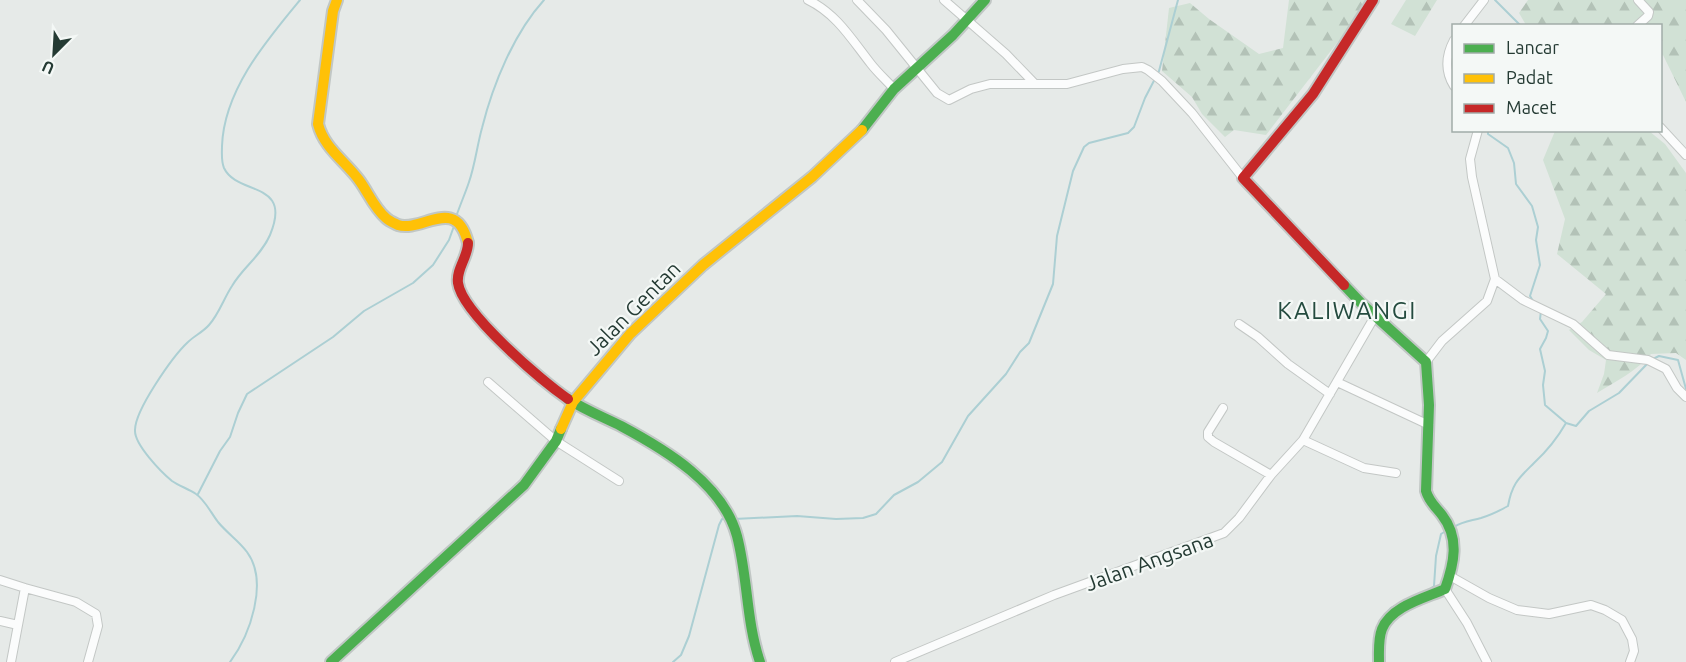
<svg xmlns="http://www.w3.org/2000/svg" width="1686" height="662" font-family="Ubuntu,sans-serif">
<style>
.forest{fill:url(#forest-firs)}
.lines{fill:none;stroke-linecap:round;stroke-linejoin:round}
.stream{stroke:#accfd3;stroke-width:2}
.street-casing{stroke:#c3c7c5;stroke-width:10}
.fast-casing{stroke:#c1c7c5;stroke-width:14}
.slow-casing{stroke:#c1c7c5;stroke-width:14}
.jam-casing{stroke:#c1c7c5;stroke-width:14}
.street{stroke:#fbfcfc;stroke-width:8}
.fast{stroke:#4caf50;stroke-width:10}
.slow{stroke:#ffc107;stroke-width:10}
.jam{stroke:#c62828;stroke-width:10}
.labels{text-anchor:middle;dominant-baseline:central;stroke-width:4.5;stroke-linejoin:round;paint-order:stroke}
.street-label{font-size:21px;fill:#253b34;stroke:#f4f8f6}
.quarter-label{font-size:24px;letter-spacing:1.5px;fill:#244b3f;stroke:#f4f8f6}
</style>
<defs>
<pattern id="forest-firs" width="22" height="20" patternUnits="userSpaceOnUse" patternTransform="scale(1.5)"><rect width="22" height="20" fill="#d1e1d5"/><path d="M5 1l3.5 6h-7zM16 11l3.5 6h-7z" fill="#b3c2b7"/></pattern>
</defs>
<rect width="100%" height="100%" fill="#e6eae8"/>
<!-- forest -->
<path class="forest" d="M1289,0H1365L1357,17L1266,135L1234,130L1225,137L1202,114L1192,97L1162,71L1169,8L1190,3L1209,19L1259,54L1283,48Z
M1406,0H1437L1415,36L1391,24Z
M1528,0H1686V102L1663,55L1661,56L1660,26L1526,25L1519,13Z
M1555,131H1649L1665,144L1686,173V360L1676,353L1651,354C1638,370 1615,382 1597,393L1604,374L1606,360L1589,350L1569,330L1582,322L1606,294L1557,254L1565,219L1543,160Z"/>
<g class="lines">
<!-- stream -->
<path class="stream" d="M1495,0L1521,26
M1488,130V134L1508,148L1514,163L1516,184L1532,206L1538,227L1536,240L1540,265L1530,296L1533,301
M456,217C460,205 465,194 469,182C475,165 477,146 482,128C493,84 514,33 544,0
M1541,311L1540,319L1548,331L1546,338L1540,349L1545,371L1543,385L1545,405L1565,422
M1653,359L1659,356L1678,360L1686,389
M198,494L220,451L230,437L238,413L247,394L333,337L364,311L413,283L433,265L449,240L454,226
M734,519L797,516L836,519L863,518L876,514L894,495L918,482L942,462L968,416L1006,374L1020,352L1029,343L1053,284L1057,236L1073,171L1084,147L1089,143L1128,133L1134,127L1145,98L1159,71L1178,0
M1454,527C1463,521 1470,521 1481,518C1491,515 1499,511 1508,506C1512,483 1519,478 1534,463C1547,451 1558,437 1566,423L1576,426L1589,411L1619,393L1648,363
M1425,593L1434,586L1436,556L1441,534L1446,531
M1382,618L1391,608L1419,595
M230,662C250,635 269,582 247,552C239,541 227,533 218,522C211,513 205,500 196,494C189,489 179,486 172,481C161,472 135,445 135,431C134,411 173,356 188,342C194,336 203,332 209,325C219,314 224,298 232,286C243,267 261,256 270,235C293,180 237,196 224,168C221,161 222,153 222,146C224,90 266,41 300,0
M673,662L681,655L689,636L719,525L722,519H725
M1373,662L1374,653"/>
<defs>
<path id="street" d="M808,0C837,14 852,40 871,64C878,73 887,81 894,89
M857,0L886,30L937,93L949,100L971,89L990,84H1035
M944,0L1006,54L1035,84H1067L1123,69L1142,67L1148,70L1162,81L1192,113L1243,178
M1464,26L1484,0
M1637,26L1648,16L1649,12L1638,0
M1454,40C1446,55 1444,70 1454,86
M1660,127L1686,155
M1495,279L1523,300L1573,324L1608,355L1648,360L1666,369L1677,388L1686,397
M1239,324L1258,337L1288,364L1330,394
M1426,362L1442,341L1487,301L1495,279L1472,177L1470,159L1478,130
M488,382L556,441L619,481
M1337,382L1429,425
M1223,408L1208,432V437L1214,442L1271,475
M1303,440L1364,468L1396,473
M1450,576L1489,598L1517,610L1549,614L1591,605L1605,610L1622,620L1632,639L1634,651L1630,662
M0,580L25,588
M1445,589L1467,623L1487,662
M0,621L18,625
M11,662L25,588L76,602L96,614L98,626L88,662
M895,662L1054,595L1224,533L1239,518L1271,475L1303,440L1375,316"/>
<path id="fast" d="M862,130L894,89L953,35L985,0
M1344,285L1362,304L1426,362L1429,405L1426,491C1429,502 1436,507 1442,515C1460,538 1454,564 1445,589C1425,598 1391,606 1382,629C1378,639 1379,651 1379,662
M568,399C585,410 603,417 621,426C666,450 723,484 737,536C748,578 746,621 760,662
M331,662L524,485L556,441L561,429"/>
<path id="slow" d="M337,0L333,11L318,124C324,148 345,161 359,180C368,192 374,208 386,218C389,221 394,223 398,225C422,233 456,194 468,243
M561,429L573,402L630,334L703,265L812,177L862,130"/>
<path id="jam" d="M468,243C468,257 456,269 458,283C462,313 542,381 568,399
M1344,285L1243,178L1313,94L1373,0"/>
</defs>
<!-- street casing -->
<use href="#street" class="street-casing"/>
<!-- fast casing -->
<use href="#fast" class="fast-casing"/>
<!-- slow casing -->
<use href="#slow" class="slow-casing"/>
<!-- jam casing -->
<use href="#jam" class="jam-casing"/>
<!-- street -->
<use href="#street" class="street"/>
<!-- fast -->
<use href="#fast" class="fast"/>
<!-- slow -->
<use href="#slow" class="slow"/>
<!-- jam -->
<use href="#jam" class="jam"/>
</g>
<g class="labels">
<!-- street labels -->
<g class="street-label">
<text transform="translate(633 308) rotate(-45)">Jalan Gentan</text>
<text transform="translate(1149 561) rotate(-20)">Jalan Angsana</text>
</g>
<!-- quarter labels -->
<g class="quarter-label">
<text x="1347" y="310">KALIWANGI</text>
</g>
</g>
<!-- legend -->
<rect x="1452" y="24" width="210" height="108" fill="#f4f8f6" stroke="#a1aca8" stroke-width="1.5"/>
<rect x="1464" y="44" width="30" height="9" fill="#4caf50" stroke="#a1aca8" stroke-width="1.5"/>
<text x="1506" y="54" font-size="18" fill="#253b34">Lancar</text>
<rect x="1464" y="74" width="30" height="9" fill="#ffc107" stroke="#a1aca8" stroke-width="1.5"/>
<text x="1506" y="84" font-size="18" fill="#253b34">Padat</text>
<rect x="1464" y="104" width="30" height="9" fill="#c62828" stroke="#a1aca8" stroke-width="1.5"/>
<text x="1506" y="114" font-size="18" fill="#253b34">Macet</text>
<!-- north arrow -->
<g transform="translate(54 54) rotate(204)" stroke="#f4f8f6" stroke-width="4.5" paint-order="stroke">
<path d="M0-4.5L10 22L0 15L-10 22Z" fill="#253b34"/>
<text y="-9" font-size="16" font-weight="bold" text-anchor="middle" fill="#253b34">U</text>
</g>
</svg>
